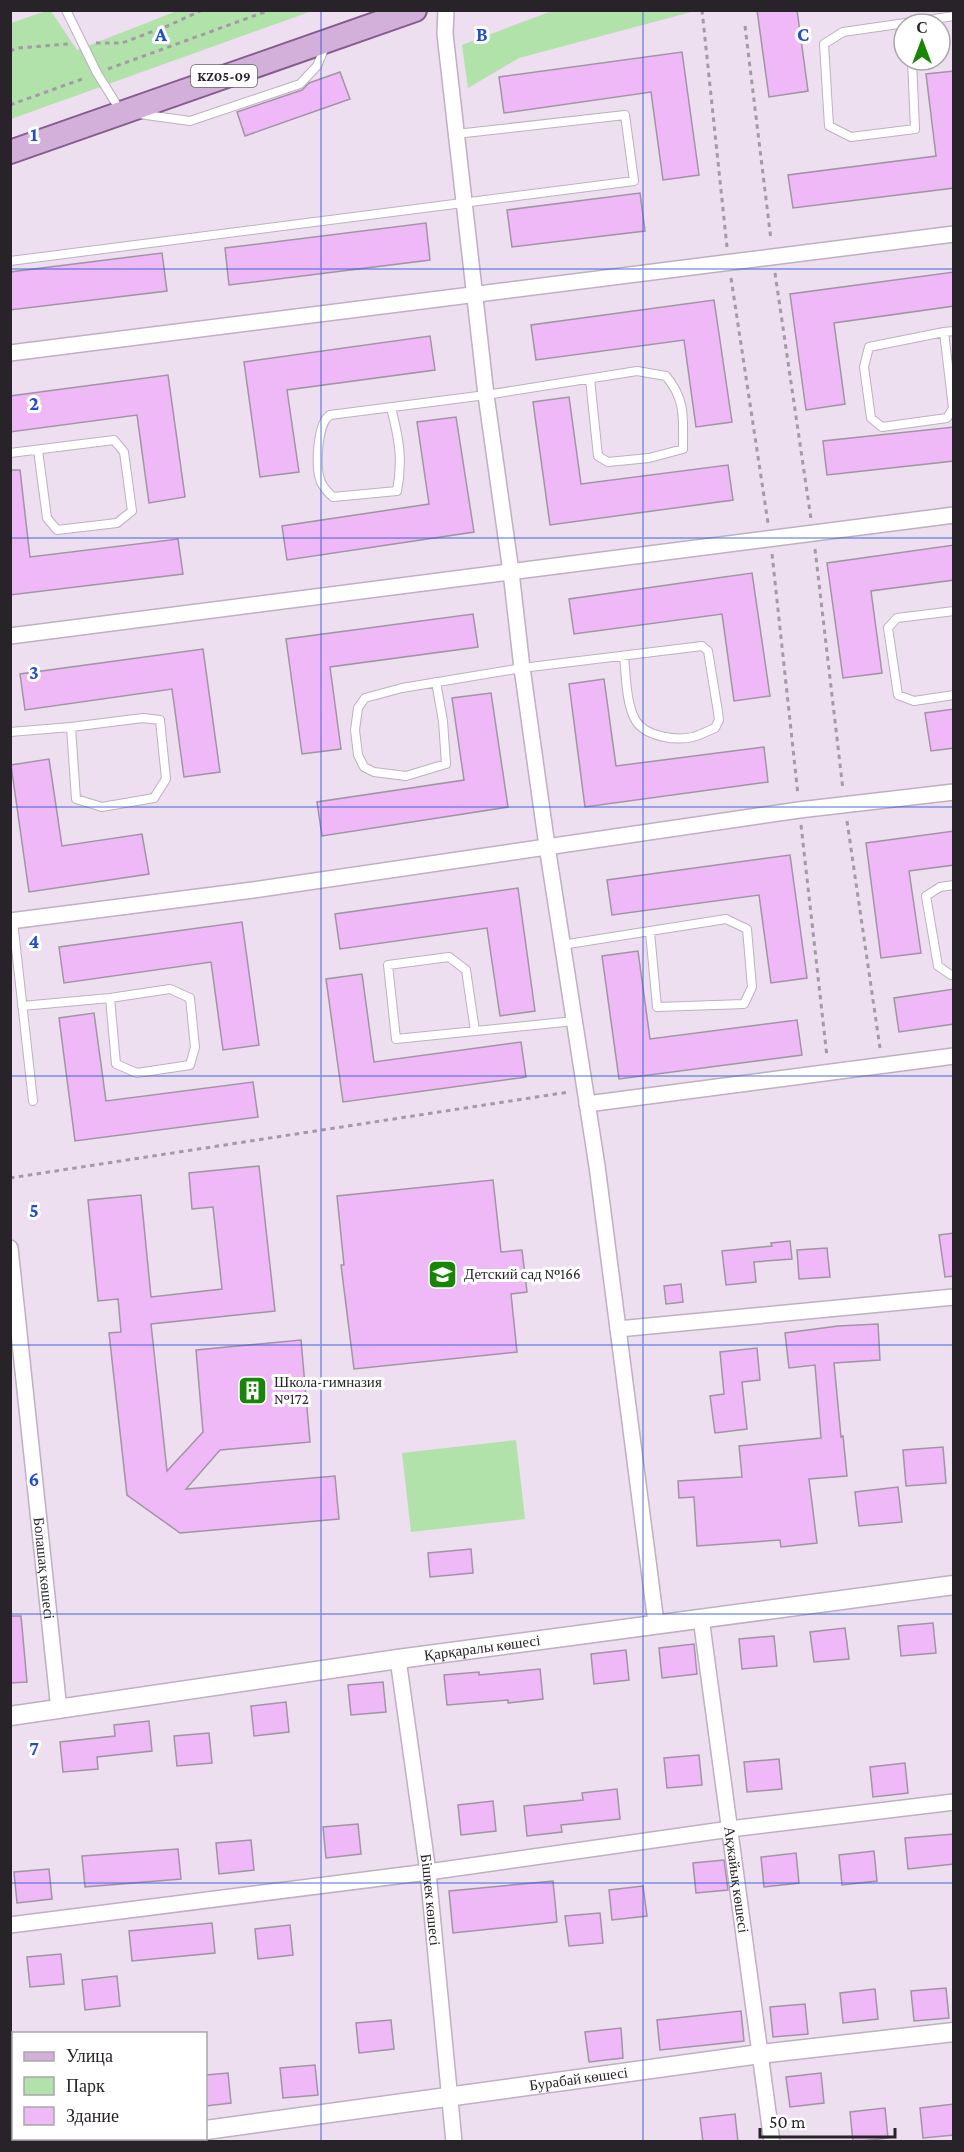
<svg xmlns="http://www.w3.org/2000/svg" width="964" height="2152" font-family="'Crimson Pro',serif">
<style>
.green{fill:#b1e2aa}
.building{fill:#efb9f8;stroke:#a194a4;stroke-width:1.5}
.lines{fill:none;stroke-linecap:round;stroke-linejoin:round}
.service-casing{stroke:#beb0c1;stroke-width:10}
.minor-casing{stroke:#beb0c1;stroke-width:18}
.tertiary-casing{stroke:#beb0c1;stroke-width:21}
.primary-casing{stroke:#845d8c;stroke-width:26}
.path{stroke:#a499a6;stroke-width:3;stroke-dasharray:4.5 4.5;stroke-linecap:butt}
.service{stroke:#fff;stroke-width:8}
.minor{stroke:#fff;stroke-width:15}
.tertiary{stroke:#fff;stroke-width:18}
.primary{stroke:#d3b0da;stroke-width:22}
.grid{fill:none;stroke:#1d4ed8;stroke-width:1.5;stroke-opacity:0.55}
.labels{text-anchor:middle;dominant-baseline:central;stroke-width:6;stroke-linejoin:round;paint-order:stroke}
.shield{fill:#fff;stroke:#686569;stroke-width:1.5}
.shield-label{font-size:14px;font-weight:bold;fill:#282329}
.poi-label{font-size:15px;fill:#282329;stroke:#fff;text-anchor:start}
.street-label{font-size:15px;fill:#282329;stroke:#fff}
.grid-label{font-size:20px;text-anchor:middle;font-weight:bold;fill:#1d4ed8;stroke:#fff;stroke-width:6;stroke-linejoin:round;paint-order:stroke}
</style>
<rect width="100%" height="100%" fill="#eddef0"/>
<!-- green -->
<path class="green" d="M46,11H51L77,50L177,11H312L11,119V23Z
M552,11V10L695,11L519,58L468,88L462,45Z
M516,1440L525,1519L411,1532L402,1453Z"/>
<!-- building -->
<path class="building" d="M757,10H797L808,91L769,97Z
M682,52L699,175L663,180L651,92L504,113L499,77Z
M954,71V188L793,208L788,175L936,156L926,74Z
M340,72L350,99L245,136L237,112L302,90L309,83Z
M640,193L645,231L512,247L507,210Z
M426,223L430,260L229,285L225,248Z
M162,253L167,291L10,310V272Z
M954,272V306L834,323L845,404L806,410L790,294Z
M714,300L732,422L696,427L684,340L536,360L531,325Z
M430,336L435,370L287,390L299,472L260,477L244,362Z
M168,375L185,497L149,503L137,415L10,432V396Z
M569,397L581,484L728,465L733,500L550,525L533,402Z
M456,417L474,532L287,560L282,526L429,504L417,422Z
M954,427V461L827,475L823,441Z
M10,470H20L30,557L178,539L183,574L10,595Z
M954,545V580L871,591L882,673L843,678L827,563Z
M752,573L770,696L734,701L722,614L574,634L569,599Z
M473,614L478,647L330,667L341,749L302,754L286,639Z
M203,649L220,772L184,777L172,689L25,710L20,674Z
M604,679L616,766L764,747L768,782L585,807L569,684Z
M491,693L508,807L322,836L317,802L464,780L452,698Z
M954,709V748L931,751L925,713Z
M49,759L62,846L142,834L149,874L29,892L11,765Z
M954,831V865L909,871L921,953L881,958L866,843Z
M790,855L807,978L771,983L759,895L612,915L607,880Z
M518,888L535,1011L500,1016L487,928L340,949L335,914Z
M242,922L259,1045L223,1050L211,962L64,983L59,947Z
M638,951L650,1039L797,1020L802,1055L619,1079L602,956Z
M362,974L374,1062L521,1042L526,1077L343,1102L326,979Z
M954,989V1024L899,1032L894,998Z
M94,1013L106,1101L253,1082L258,1117L75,1141L59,1018Z
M259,1166L275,1311L151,1324L167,1471L203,1432L196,1350L301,1340L310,1442L220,1450L186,1489L335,1476L339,1519L180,1533L127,1495L109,1333L121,1332L118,1299L98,1301L88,1200L141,1195L151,1297L222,1289L213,1207L192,1209L189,1173Z
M493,1180L501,1252L522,1250L527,1292L511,1294L517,1352L354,1369L341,1265H344L337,1196Z
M954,1233V1276L945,1277L939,1235Z
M790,1241L792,1259L754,1262L756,1282L726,1285L722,1251L772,1246L771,1243Z
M827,1248L830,1277L799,1279L797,1250Z
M681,1284L683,1302L666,1304L664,1286Z
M878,1324L880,1360L834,1363L841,1437L843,1436L847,1476L809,1479L817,1543L781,1547L780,1540L697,1546L694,1497L679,1498L678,1481L742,1477L739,1446L821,1438L815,1365L789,1368L785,1333L838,1326Z
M757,1348L760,1380L742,1382L747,1429L715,1433L710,1396L724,1394L720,1352Z
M943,1447L946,1483L906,1486L903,1450Z
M898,1487L902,1522L859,1526L855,1492Z
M471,1549L473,1573L430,1577L428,1553Z
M10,1616H21L27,1682L10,1683Z
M933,1623L936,1653L901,1656L898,1626Z
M845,1628L849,1659L814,1662L810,1632Z
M774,1636L777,1666L742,1669L739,1639Z
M694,1644L697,1674L662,1678L659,1648Z
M626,1650L629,1680L594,1684L591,1654Z
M540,1669L543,1699L508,1703V1700L447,1705L444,1675L479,1672V1675Z
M383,1682L386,1712L351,1715L348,1685Z
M286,1702L289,1732L254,1736L251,1706Z
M149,1721L152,1751L97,1757L98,1769L63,1772L60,1742L115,1736L114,1725Z
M209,1733L212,1763L177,1766L174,1736Z
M699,1755L702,1785L667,1788L664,1758Z
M779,1759L782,1789L747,1792L744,1762Z
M905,1763L908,1793L873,1797L870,1767Z
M617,1789L620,1819L561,1825L562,1832L527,1836L524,1806L583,1800L582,1793Z
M493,1801L496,1831L461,1835L458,1805Z
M358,1824L361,1854L326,1858L323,1827Z
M954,1834V1864L908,1869L905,1838Z
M251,1840L254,1870L219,1874L216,1843Z
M178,1849L181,1879L85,1887L82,1856Z
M874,1851L877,1881L842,1885L839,1855Z
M796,1853L799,1883L764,1887L761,1857Z
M724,1860L728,1890L696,1893L693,1863Z
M49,1869L52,1899L17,1903L14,1872Z
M553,1881L557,1922L453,1933L449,1891Z
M643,1886L647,1916L612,1920L609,1890Z
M600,1913L603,1943L569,1946L565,1916Z
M212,1923L215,1953L132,1961L129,1931Z
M290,1925L293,1955L258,1959L255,1929Z
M61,1954L64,1984L30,1987L27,1957Z
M117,1976L120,2006L85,2010L82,1980Z
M946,1988L949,2018L914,2021L911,1991Z
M875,1989L878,2019L843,2023L840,1993Z
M805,2004L808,2034L773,2037L770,2007Z
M741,2011L744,2041L660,2050L657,2020Z
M391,2020L394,2049L359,2053L356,2023Z
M621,2028L623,2058L589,2062L585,2032Z
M315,2065L318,2095L283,2098L280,2068Z
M228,2073L231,2103L206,2106V2075Z
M821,2073L824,2103L790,2107L786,2077Z
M954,2104V2135L923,2138L920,2108Z
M885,2108L888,2138L853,2142L850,2112Z
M735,2114L738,2142H703L700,2118Z"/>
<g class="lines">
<defs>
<path id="service" d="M66,10L97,73L120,110
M912,60L915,129L851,137L829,126L824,44L843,32L954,16
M139,114L190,121L300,84L317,66L325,47
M10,261L634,181L625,115L456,134
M944,332L953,408L947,418L882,427L871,418L864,367L869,347L944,332L954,331
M391,408C399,438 403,460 397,491L333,497C328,492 324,489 321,482C315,468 317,423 330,415L486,395L637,371L666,376C686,400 683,418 683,449L649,458L608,462L598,456L590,379
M10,453L114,440L124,452L132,511L117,523L57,530L47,518L38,450
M954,611L897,618L888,628L898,695L914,701L954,695
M436,682L443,721L446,764L406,776L374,772L364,767L358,755L355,730L358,708L365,698L402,688L522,668L702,646L708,651L718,712L719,720L715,728C708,731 700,735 693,737C677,741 646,737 636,721C626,705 626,675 624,656
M10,732L71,727L143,718L160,720L166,779L154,798L102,807L76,799L71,727
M954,885L940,887L926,896L938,966L951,975H954
M13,921L33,1101
M562,945L726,919L747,929L752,987L744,1004L657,1007L650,932
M22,1006L110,998L170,989L190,998L195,1047L190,1065L137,1073L116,1064L110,998
M475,1031L466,970L449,957L388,965L396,1039L574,1021"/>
<g id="minor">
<path d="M446,10L445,34L486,395L511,572L522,668L547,846L597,1166L656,1623"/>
<path d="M10,353L954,234"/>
<path d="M10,636L954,515"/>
<path d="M10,921L253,890L799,810L954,792"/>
<path d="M587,1104L954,1056"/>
<path id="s1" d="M10,1248L59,1710"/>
<path d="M618,1329L954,1297"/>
<path id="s2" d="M701,1618L772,2142"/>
<path id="s3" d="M398,1659L428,1872L454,2142"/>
<path d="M10,1925L428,1872L730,1829L954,1802"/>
</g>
<g id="tertiary">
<path id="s4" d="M10,1716L398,1659L954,1585"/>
<path id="s5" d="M206,2130L760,2054L954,2032"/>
<path d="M123,2142L144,2138"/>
</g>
<path id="primary" d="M10,152L415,10"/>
</defs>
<!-- service casing -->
<use href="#service" class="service-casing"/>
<!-- minor casing -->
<use href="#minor" class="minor-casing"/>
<!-- tertiary casing -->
<use href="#tertiary" class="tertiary-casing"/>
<!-- primary casing -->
<use href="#primary" class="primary-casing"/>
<!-- path -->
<path class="path" d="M702,10L727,247
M745,26L771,240
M96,43H122L170,25L202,10
M10,51L18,48L68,44
M108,69L270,10
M10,105L85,78
M775,273L811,519
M731,278L768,523
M815,549L843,790
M772,554L798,795
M847,821L880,1048
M801,825L827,1057
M10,1178L569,1092"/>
<!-- service -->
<use href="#service" class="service"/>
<!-- minor -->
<use href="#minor" class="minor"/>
<!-- tertiary -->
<use href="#tertiary" class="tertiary"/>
<!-- primary -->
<use href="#primary" class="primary"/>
</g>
<!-- grid -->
<path class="grid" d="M321,10V2142M643,10V2142M10,269H954M10,538H954M10,807H954M10,1076H954M10,1345H954M10,1614H954M10,1883H954"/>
<!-- icons -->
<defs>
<symbol id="school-square" viewBox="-11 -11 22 22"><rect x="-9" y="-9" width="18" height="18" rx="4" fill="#168703" stroke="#fff"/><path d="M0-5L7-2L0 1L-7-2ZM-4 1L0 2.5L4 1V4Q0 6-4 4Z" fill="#fff"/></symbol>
<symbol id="building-square" viewBox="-11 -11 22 22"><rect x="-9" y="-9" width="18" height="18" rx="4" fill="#168703" stroke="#fff"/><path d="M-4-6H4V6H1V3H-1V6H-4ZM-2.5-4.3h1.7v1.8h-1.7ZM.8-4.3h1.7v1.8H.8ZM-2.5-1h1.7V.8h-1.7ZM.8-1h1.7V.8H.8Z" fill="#fff"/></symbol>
</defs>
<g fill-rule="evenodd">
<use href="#school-square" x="426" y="1258" width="33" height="33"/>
<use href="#building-square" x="236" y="1374" width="33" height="33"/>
</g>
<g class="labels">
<!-- shield labels -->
<rect class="shield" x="191" y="65" width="66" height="22" rx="4.5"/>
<g class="shield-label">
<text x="224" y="76">KZ05-09</text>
</g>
<!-- poi labels -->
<g class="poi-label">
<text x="464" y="1274">Детский сад №166</text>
<text x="274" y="1382">Школа-гимназия<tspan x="274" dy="17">№172</tspan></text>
</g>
<!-- street labels -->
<g class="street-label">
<text stroke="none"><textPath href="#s1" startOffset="322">Болашақ көшесі</textPath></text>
<text stroke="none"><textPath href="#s4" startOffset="477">Қарқаралы көшесі</textPath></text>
<text stroke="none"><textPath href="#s2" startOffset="264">Ақжайық көшесі</textPath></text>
<text stroke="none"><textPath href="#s3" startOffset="243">Бішкек көшесі</textPath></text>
<text stroke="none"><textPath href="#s5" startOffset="376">Бурабай көшесі</textPath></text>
</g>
</g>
<g class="grid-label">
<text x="161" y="41">A</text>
<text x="482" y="41">B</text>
<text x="803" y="41">C</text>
<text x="34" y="141">1</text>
<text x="34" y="410">2</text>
<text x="34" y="679">3</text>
<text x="34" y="948">4</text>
<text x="34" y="1217">5</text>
<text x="34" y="1486">6</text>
<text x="34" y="1755">7</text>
</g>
<!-- border -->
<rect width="964" height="2152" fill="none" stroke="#282329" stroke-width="24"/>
<!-- legend -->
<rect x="12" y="2032" width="195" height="108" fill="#ffffff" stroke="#a9a7a9" stroke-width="1.5"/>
<rect x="24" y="2052" width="30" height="9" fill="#d3b0da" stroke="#a9a7a9" stroke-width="1.5"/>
<text x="66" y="2062" font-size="18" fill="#282329">Улица</text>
<rect x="24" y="2077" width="30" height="18" fill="#b1e2aa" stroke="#a9a7a9" stroke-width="1.5"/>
<text x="66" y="2092" font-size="18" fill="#282329">Парк</text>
<rect x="24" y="2107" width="30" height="18" fill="#efb9f8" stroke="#a9a7a9" stroke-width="1.5"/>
<text x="66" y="2122" font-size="18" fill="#282329">Здание</text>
<!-- north arrow -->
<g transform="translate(922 42)"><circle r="28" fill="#ffffff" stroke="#a9a7a9" stroke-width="1.5"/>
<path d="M0-4.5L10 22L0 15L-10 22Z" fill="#168703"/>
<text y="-9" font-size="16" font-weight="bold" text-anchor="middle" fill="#282329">С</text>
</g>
<!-- scale -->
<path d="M760 2128v9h135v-9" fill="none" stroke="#282329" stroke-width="3"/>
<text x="769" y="2128" font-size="18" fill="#282329" stroke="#ffffff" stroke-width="4.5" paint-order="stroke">50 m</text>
</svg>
